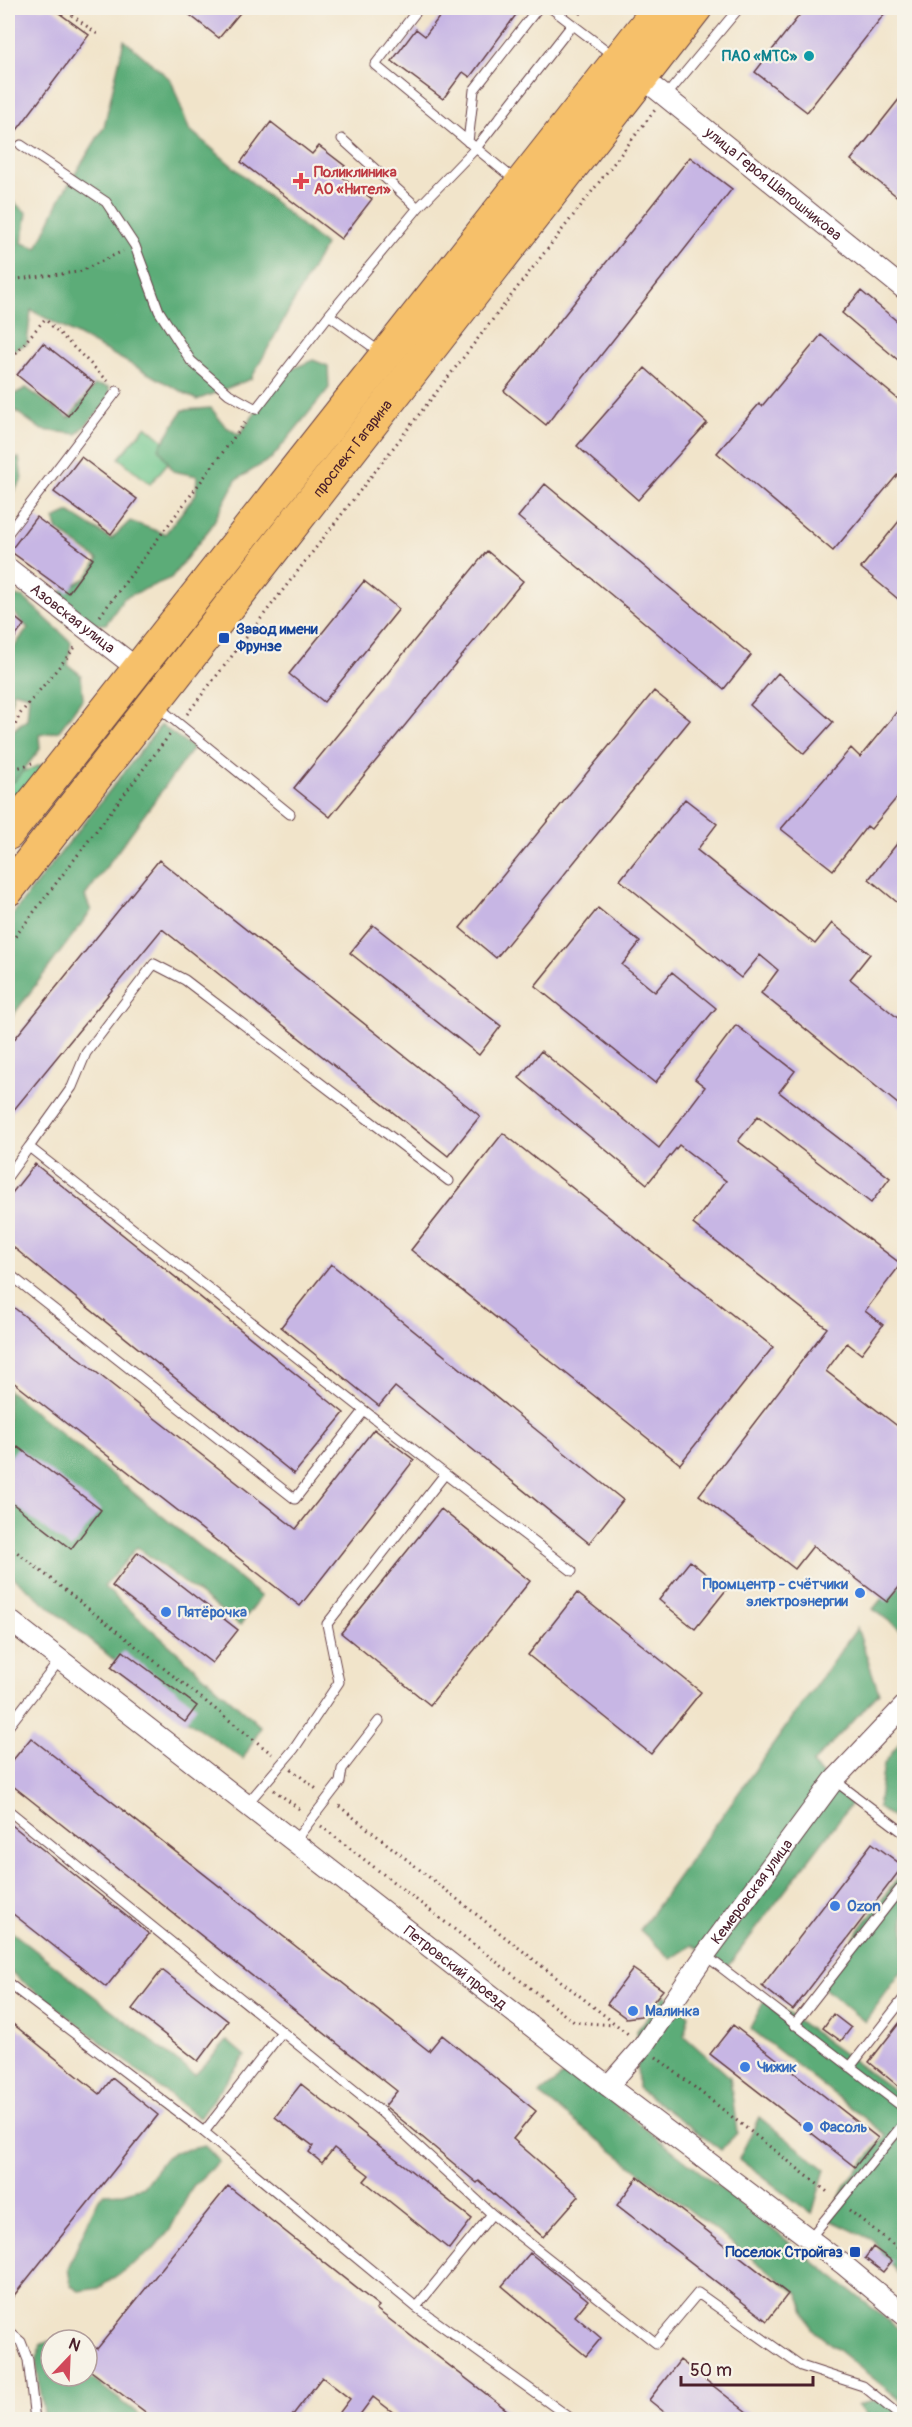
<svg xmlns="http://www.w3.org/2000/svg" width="912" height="2427" font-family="Pangolin,sans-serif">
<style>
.green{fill:#70c78d;stroke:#5d735c;stroke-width:1.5}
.forest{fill:#5cac78;stroke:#536652;stroke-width:1.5}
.building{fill:#c7b6e4}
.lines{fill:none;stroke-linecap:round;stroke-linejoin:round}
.service-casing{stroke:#633d43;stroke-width:11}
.minor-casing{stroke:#633d43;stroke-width:22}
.primary-casing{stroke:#633d43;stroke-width:34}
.path{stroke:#633d43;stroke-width:3;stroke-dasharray:1.5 4.5;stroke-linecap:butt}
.service{stroke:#fff;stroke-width:9}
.minor{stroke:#fff;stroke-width:20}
.primary{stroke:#f6c06b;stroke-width:32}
.culture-dot{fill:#0f9aa8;stroke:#f7f3e8;stroke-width:2}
.health-dot{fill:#e0444e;stroke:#f7f3e8;stroke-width:2}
.transit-dot{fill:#1a4fb4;stroke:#f7f3e8;stroke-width:2}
.shop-dot{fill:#3f7fe0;stroke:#f7f3e8;stroke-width:2}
.labels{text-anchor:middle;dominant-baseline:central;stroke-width:4.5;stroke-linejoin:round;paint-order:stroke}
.culture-label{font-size:15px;font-weight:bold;fill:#0d838f;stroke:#f7f3e8;text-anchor:end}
.health-label{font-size:15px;font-weight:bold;fill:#be3a42;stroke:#f7f3e8;text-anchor:start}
.street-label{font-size:15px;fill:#4a1f2b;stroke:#f7f3e8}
.transit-label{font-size:15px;font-weight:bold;fill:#164399;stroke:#f7f3e8;text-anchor:start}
.shop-label{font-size:15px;font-weight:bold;fill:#366cbe;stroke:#f7f3e8;text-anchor:start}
</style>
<rect width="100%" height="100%" fill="#f7f3e8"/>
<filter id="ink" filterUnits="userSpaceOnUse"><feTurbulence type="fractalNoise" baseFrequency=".0167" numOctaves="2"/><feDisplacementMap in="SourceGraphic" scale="12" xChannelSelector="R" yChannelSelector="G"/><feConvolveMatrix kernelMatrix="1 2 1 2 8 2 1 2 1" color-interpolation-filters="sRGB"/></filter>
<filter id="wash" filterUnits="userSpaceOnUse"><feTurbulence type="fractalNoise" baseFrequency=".008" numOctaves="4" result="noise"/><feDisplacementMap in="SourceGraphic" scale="24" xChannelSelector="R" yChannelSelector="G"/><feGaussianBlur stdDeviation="1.35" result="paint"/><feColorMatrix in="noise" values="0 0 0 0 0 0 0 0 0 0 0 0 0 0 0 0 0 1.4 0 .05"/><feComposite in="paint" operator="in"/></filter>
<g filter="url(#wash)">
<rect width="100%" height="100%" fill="#f1e4ca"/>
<!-- green -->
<path class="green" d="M146,426L177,452L150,484L119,458Z
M44,764L8,816V777Z"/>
<!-- forest -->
<path class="forest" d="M124,40L171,80L189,129L325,245L251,379L197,400L31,310L27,344L8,352V190L12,201L27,213L22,243L37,248L62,195L104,127Z
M313,360L328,366L329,388L272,458L236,480L211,527L171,578L124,598L106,624L71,626L53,611L59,593L86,578L98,560L58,530L54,519L69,512L111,539L130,521L165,534L196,494L197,476L173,471L159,448L183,410L211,408L225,426L239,435L285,372Z
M95,385L109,387L110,400L77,434L42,430L13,409V395L26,388L69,418Z
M19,458L22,480L8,499V459Z
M8,596L23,597L71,642L68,665L81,675L83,698L59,731L39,735L40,749L14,782H8C7,753 0,734 27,720L29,695L14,691L8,713V655L28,628L8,607Z
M161,725L193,748L85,896L91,911L8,1022V920Z
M8,1390L261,1597L240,1625L137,1547L104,1587L261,1727L243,1759L191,1723L8,1573Z
M904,1572V1632L873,1609Z
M857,1628L879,1693L812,1764L851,1804L728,1966L692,1945L671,1959L640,1930Z
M904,1736V1826L878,1807L884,1764Z
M904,1870V1968L865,2022L819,1984Z
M8,1929L195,2075L227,2041L245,2056L199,2118L8,1970Z
M665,1995L689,2015L684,2036L730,2077L737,2133L721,2150L638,2088L636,2032Z
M766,1997L904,2098V2282L873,2240L830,2220L845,2185L886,2135L750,2028Z
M571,2070L904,2333V2403L812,2329L798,2294L539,2094Z
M759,2117L825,2169L812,2214L739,2159Z
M205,2146L219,2161L193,2186L169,2231L154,2249L99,2288L79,2291L71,2286L68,2268L97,2201L104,2194L123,2193L143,2187L166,2157L174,2152Z
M51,2341V2376L87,2375L145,2419H45L36,2361L42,2343Z
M887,2398L904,2412V2419H871L857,2405Z"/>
<g id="blocks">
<!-- building -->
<path class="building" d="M8,8H52L89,35L8,142Z
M181,8H244L219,38Z
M446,8H521L470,77L463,72L443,99L392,61L416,29L425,36Z
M805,8H889L807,112L755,72Z
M904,93V202L851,160Z
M271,122L312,154L319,146L345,166L339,174L372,199L341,239L241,162Z
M690,157L732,189L546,425L504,391Z
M861,291L904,327V365L842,313Z
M821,335L904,404V467L833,551L717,453L759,404L762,406Z
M43,343L94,383L68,416L17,375Z
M645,368L707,423L638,500L577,446Z
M81,457L137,499L111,534L54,492Z
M545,484L751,655L724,689L518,517Z
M904,515V604L861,568Z
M36,517L93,559L68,593L10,551Z
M487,551L523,581L330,817L294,788Z
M364,581L399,609L324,702L289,674Z
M8,612L24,625L8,647Z
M778,673L833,722L804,754L750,705Z
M654,691L690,720L496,958L460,928Z
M904,703V789L871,829L867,826L833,870L781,829L851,748L860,757Z
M685,799L717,824L697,850L815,944L832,923L870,954L850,979L904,1023V1109L761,993L778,970L760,955L741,978L620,880Z
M904,835V908L869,879Z
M159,860L480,1116L448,1156L162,929L8,1117V1047Z
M598,908L640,942L622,965L655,992L672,972L716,1008L655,1083L535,986Z
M373,925L501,1026L479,1055L350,953Z
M736,1025L795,1071L779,1092L890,1178L871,1203L758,1116L738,1141L901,1264L865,1311L883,1325L861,1354L847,1343L826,1371L904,1431V1581L887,1602L813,1546L795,1569L699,1495L827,1328L693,1224L726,1181L679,1145L647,1184L519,1078L541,1051L659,1148L705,1087L695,1079Z
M503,1133L773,1347L680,1464L411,1250Z
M35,1164L344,1413L294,1474L8,1243V1198Z
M331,1264L623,1500L589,1543L395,1387L379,1406L281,1327Z
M8,1303L296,1529L374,1429L414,1460L300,1606L8,1378Z
M18,1447L101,1510L71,1549L8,1500V1460Z
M441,1509L530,1581L430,1705L341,1633Z
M138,1552L238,1630L212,1663L112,1586Z
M690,1561L726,1590L695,1629L659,1600Z
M577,1593L701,1692L651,1754L528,1655Z
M123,1651L197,1706L185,1722L111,1667Z
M31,1738L429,2051L442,2035L536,2111L513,2139L579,2196L543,2237L479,2181L477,2183L385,2106L397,2091L8,1782V1766Z
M8,1822L149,1934L106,1987L8,1910Z
M872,1843L903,1866L793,2010L762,1986Z
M633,1969L663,1990L641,2016L626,2018L607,2004Z
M162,1970L228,2021L198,2061L132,2009Z
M833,2014L851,2028L841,2041L823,2028Z
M904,2017V2091L869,2062Z
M8,2020L100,2094L112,2078L158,2115L8,2303Z
M733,2025L878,2138L855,2167L710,2054Z
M301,2084L472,2219L449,2249L364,2181L369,2175L334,2148L322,2163L309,2152L313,2146L275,2117Z
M638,2177L788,2294L767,2321L617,2205Z
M228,2186L379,2306L376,2309L520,2420H403L373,2397L356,2420H334L350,2399L322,2377L289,2420H156L87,2368V2341L97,2349Z
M873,2247L892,2261L883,2272L865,2258Z
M530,2253L588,2300L575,2316L601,2338L586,2356L502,2286Z
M680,2360L757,2420H674L649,2400Z"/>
</g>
</g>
<g filter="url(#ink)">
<use href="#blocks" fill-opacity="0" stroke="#633d43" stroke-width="1.5"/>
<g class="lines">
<defs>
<path id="service" d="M419,8L375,65L516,181
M551,8L615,57
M665,97L739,8
M342,139L418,208
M468,142L474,90L538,8
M21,145L106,202L135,246L159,311L191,361L229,394L256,409L329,315L418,208L476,148L572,25
M329,315L380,352
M8,533L117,391
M157,706L290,814
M8,1176L29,1147
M449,1181L185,980L154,964L86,1053L72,1087L29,1147L445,1474L572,1571
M8,1273L295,1499L364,1411
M8,1727L59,1661
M834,1780L904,1833
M247,1804L294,1749L339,1682L327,1624L445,1474
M8,1810L380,2111L492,2214L416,2307
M294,1842L340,1782L342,1769L379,1721
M705,1955L904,2108
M8,1983L204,2132L416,2307L573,2420
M794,2025L904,1884
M850,2067L904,1998
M204,2132L282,2032
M492,2214L656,2343L698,2293L801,2366L863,2386L904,2419
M810,2238L904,2123
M8,2331L21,2342L28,2360L35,2420"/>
<g id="minor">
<path id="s1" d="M641,77L904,289"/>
<path id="s2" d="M8,568L139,670"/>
<path id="s3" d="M8,1619L608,2086L844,2265L904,2315"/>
<path id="s4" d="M608,2086L643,2046L705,1955L834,1780L904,1706"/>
</g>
<g id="primary">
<path d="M8,834L659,8"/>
<path id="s5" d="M8,890L696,8"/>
</g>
</defs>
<!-- service casing -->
<use href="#service" class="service-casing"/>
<!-- minor casing -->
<use href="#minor" class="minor-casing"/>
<!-- primary casing -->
<use href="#primary" class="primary-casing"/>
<!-- path -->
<path class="path" d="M62,8L100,36
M580,14L585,8
M8,280L79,272L123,251
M8,362L45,319L108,381
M100,616L247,420
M187,714L655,110
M8,741L20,714L77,645
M8,771L32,763
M8,946L171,733
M8,1545L272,1754
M291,1769L319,1791
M274,1790L302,1811
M339,1806L628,2034
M321,1826L574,2022L614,2025
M656,2057L830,2194
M849,2210L904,2253"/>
<!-- service -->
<use href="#service" class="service"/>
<!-- minor -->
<use href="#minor" class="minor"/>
<!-- primary -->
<use href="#primary" class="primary"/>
</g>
</g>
<!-- markers -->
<circle class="culture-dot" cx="809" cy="56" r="6"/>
<path class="health-dot" d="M298 172h6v6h6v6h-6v6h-6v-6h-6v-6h6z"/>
<g class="transit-dot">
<rect x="218" y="632" width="12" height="12" rx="3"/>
<rect x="849" y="2246" width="12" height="12" rx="3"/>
</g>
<g class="shop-dot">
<circle cx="860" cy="1593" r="6"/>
<circle cx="166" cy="1612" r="6"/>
<circle cx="835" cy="1906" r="6"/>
<circle cx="633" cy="2011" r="6"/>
<circle cx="745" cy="2067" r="6"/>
<circle cx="808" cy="2127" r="6"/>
</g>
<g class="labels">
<!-- culture labels -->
<g class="culture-label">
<text x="797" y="56">ПАО «МТС»</text>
</g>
<!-- health labels -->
<g class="health-label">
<text x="314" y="172">Поликлиника<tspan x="314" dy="17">АО «Нител»</tspan></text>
</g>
<!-- street labels -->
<g class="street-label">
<text stroke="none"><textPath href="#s1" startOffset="170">улица Героя Шапошникова</textPath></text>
<text stroke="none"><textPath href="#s5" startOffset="560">проспект Гагарина</textPath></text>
<text stroke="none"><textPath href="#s2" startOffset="82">Азовская улица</textPath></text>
<text stroke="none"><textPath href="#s4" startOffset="242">Кемеровская улица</textPath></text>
<text stroke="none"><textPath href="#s3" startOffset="567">Петровский проезд</textPath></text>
</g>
<!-- transit labels -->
<g class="transit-label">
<text x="236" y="629">Завод имени<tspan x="236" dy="17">Фрунзе</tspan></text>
<text x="843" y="2252" text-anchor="end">Поселок Стройгаз</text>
</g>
<!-- shop labels -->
<g class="shop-label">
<text x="848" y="1584" text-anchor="end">Промцентр - счётчики<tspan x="848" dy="17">электроэнергии</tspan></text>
<text x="178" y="1612">Пятёрочка</text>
<text x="847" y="1906">Ozon</text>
<text x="645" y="2011">Малинка</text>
<text x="757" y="2067">Чижик</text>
<text x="820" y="2127">Фасоль</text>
</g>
</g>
<!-- margin -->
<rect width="912" height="2427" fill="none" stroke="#f7f3e8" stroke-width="30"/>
<!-- north arrow -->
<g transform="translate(69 2358) rotate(23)"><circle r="28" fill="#f7f3e8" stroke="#b29e9c" stroke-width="1.5"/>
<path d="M0-4.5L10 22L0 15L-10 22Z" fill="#d1495b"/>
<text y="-9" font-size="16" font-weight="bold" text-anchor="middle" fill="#4a1f2b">N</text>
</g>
<!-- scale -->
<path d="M681 2376v9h132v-9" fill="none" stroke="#4a1f2b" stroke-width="3"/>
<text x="690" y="2376" font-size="18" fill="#4a1f2b" stroke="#f7f3e8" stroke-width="4.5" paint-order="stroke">50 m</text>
</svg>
